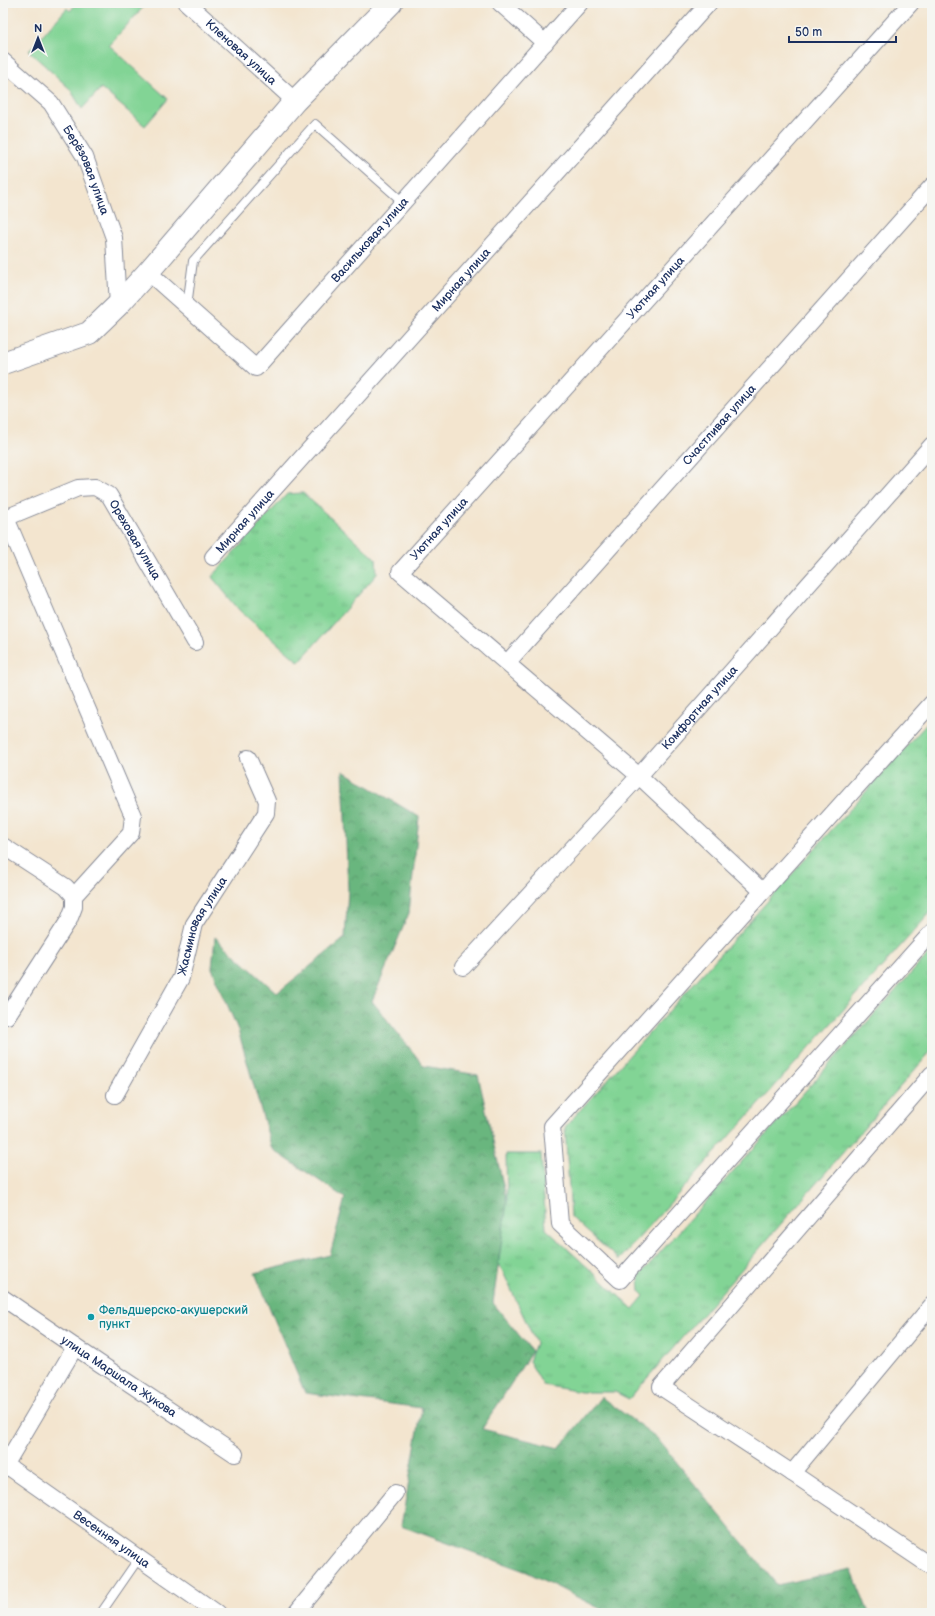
<svg xmlns="http://www.w3.org/2000/svg" width="935" height="1616" font-family="'Balsamiq Sans',sans-serif">
<style>
.grass{fill:url(#grass-tufts);stroke:#4e827a}
.forest{fill:url(#forest-crowns);stroke:#42726e}
.garden{fill:#82d495;stroke:#4e827a}
.lines{fill:none;stroke-linecap:round;stroke-linejoin:round}
.lane-casing{stroke:#878a96;stroke-width:10}
.street-casing{stroke:#878a96;stroke-width:18}
.secondary-casing{stroke:#878a96;stroke-width:24}
.lane{stroke:#fff;stroke-width:8}
.street{stroke:#fff;stroke-width:16}
.secondary{stroke:#fff;stroke-width:22}
.culture-dot{fill:#0f9aa8;stroke:#f6f6f2;stroke-width:1.5}
.labels{text-anchor:middle;dominant-baseline:central;stroke-width:4;stroke-linejoin:round;paint-order:stroke}
.street-label{font-size:12px;fill:#1b2f5e;stroke:#f6f6f2}
.culture-label{font-size:12px;fill:#0d838f;stroke:#f6f6f2;text-anchor:start}
</style>
<defs>
<pattern id="grass-tufts" width="24" height="20" patternUnits="userSpaceOnUse"><rect width="24" height="20" fill="#82d495"/><path d="M3 7l-1-3M5 7V3M7 7l1-3M15 17l-1-3M17 17v-4M19 17l1-3" fill="none" stroke="#70b683"/></pattern>
<pattern id="forest-crowns" width="20" height="18" patternUnits="userSpaceOnUse"><rect width="20" height="18" fill="#69b67e"/><path d="M2 6a3 3 0 1 1 6 0M12 15a3 3 0 1 1 6 0" fill="none" stroke="#56946a"/></pattern>
</defs>
<rect width="100%" height="100%" fill="#f6f6f2"/>
<filter id="ink" filterUnits="userSpaceOnUse"><feTurbulence type="fractalNoise" baseFrequency=".025" numOctaves="2"/><feDisplacementMap in="SourceGraphic" scale="8" xChannelSelector="R" yChannelSelector="G"/><feConvolveMatrix kernelMatrix="1 2 1 2 8 2 1 2 1" color-interpolation-filters="sRGB"/></filter>
<filter id="wash" filterUnits="userSpaceOnUse"><feTurbulence type="fractalNoise" baseFrequency=".012" numOctaves="4" result="noise"/><feDisplacementMap in="SourceGraphic" scale="16" xChannelSelector="R" yChannelSelector="G"/><feGaussianBlur stdDeviation="0.9" result="paint"/><feColorMatrix in="noise" values="0 0 0 0 0 0 0 0 0 0 0 0 0 0 0 0 0 1.4 0 .05"/><feComposite in="paint" operator="in"/></filter>
<g filter="url(#wash)">
<rect width="100%" height="100%" fill="#f3e5cf"/>
<!-- grass -->
<path class="grass" d="M303,493L376,559L377,574L299,662L240,611L212,577L287,494Z
M932,718V911L619,1260L571,1217L565,1127Z
M932,950V1050L629,1399L615,1392H581L543,1385L529,1361L536,1343L489,1242L507,1201L506,1154H541L546,1229L633,1309L644,1296L640,1292L639,1276Z"/>
<!-- forest -->
<path class="forest" d="M343,771L419,817L409,913L372,1001L424,1066L478,1075L507,1202L493,1303L532,1351L482,1429L559,1448L601,1397L656,1437L777,1585L851,1569L869,1613H609L527,1572L401,1526L422,1408L305,1393L255,1273L330,1255L345,1198L272,1149L238,1030L212,968L215,937L277,993L345,938L348,890Z"/>
<!-- garden -->
<path class="garden" d="M77,3H147L109,45L168,99L145,126L101,88L82,109L70,89L29,51L67,8L70,11Z"/>
</g>
<g filter="url(#ink)">
<g class="lines">
<defs>
<path id="lane" d="M187,306L193,261L315,124L403,202
M101,1613L139,1558"/>
<g id="street">
<path id="s1" d="M187,3L295,101"/>
<path d="M500,3L545,43"/>
<path id="s2" d="M3,61L51,103L85,157L114,238L118,305"/>
<path id="s3" d="M148,272L256,368L580,3"/>
<path d="M6,518L133,816L131,833L74,896"/>
<path id="s4" d="M3,519L78,488L95,487L109,495L195,642"/>
<path id="s5" d="M213,557L709,3"/>
<path id="s6" d="M507,663L932,186"/>
<path d="M932,703L552,1126L560,1224L620,1280L932,932"/>
<path d="M3,846L66,887L74,896V907L69,920L7,1016"/>
<path id="s7" d="M762,891L639,776L400,572L911,3"/>
<path id="s8" d="M463,967L639,776L932,445"/>
<path d="M932,1074L661,1387L792,1473L932,1567"/>
<path id="s9" d="M115,1095L181,978L194,924L266,813L267,801L248,758"/>
<path id="s10" d="M3,1298L75,1347L235,1454"/>
<path id="s11" d="M6,1465L217,1613"/>
<path d="M3,1469L75,1347"/>
<path d="M792,1473L932,1305"/>
<path d="M296,1613L395,1493"/>
</g>
<path id="secondary" d="M3,363L89,333L118,305L148,272L295,101L391,3"/>
</defs>
<!-- lane casing -->
<use href="#lane" class="lane-casing"/>
<!-- street casing -->
<use href="#street" class="street-casing"/>
<!-- secondary casing -->
<use href="#secondary" class="secondary-casing"/>
<!-- lane -->
<use href="#lane" class="lane"/>
<!-- street -->
<use href="#street" class="street"/>
<!-- secondary -->
<use href="#secondary" class="secondary"/>
</g>
</g>
<!-- markers -->
<circle class="culture-dot" cx="91" cy="1317" r="4"/>
<g class="labels">
<!-- street labels -->
<g class="street-label">
<text stroke="none"><textPath href="#s1" startOffset="73">Кленовая улица</textPath></text>
<text stroke="none"><textPath href="#s2" startOffset="140">Берёзовая улица</textPath></text>
<text stroke="none"><textPath href="#s3" startOffset="316">Васильковая улица</textPath></text>
<text stroke="none"><textPath href="#s5" startOffset="372">Мирная улица</textPath></text>
<text stroke="none"><textPath href="#s7" startOffset="865">Уютная улица</textPath></text>
<text stroke="none"><textPath href="#s6" startOffset="319">Счастливая улица</textPath></text>
<text stroke="none"><textPath href="#s5" startOffset="48">Мирная улица</textPath></text>
<text stroke="none"><textPath href="#s7" startOffset="541">Уютная улица</textPath></text>
<text stroke="none"><textPath href="#s4" startOffset="166">Ореховая улица</textPath></text>
<text stroke="none"><textPath href="#s8" startOffset="351">Комфортная улица</textPath></text>
<text stroke="none"><textPath href="#s9" startOffset="191">Жасминовая улица</textPath></text>
<text stroke="none"><textPath href="#s10" startOffset="140">улица Маршала Жукова</textPath></text>
<text stroke="none"><textPath href="#s11" startOffset="129">Весенняя улица</textPath></text>
</g>
<!-- culture labels -->
<g class="culture-label">
<text x="99" y="1310">Фельдшерско-акушерский<tspan x="99" dy="14">пункт</tspan></text>
</g>
</g>
<!-- margin -->
<rect width="935" height="1616" fill="none" stroke="#f6f6f2" stroke-width="16"/>
<!-- north arrow -->
<g transform="translate(38 38)" stroke="#f6f6f2" stroke-width="3" paint-order="stroke">
<path d="M0-3L7 15L0 10L-7 15Z" fill="#1b2f5e"/>
<text y="-6" font-size="11" font-weight="bold" text-anchor="middle" fill="#1b2f5e">N</text>
</g>
<!-- scale -->
<path d="M789 36v6h107v-6" fill="none" stroke="#1b2f5e" stroke-width="2"/>
<text x="795" y="36" font-size="12" fill="#1b2f5e" stroke="#f6f6f2" stroke-width="3" paint-order="stroke">50 m</text>
</svg>
